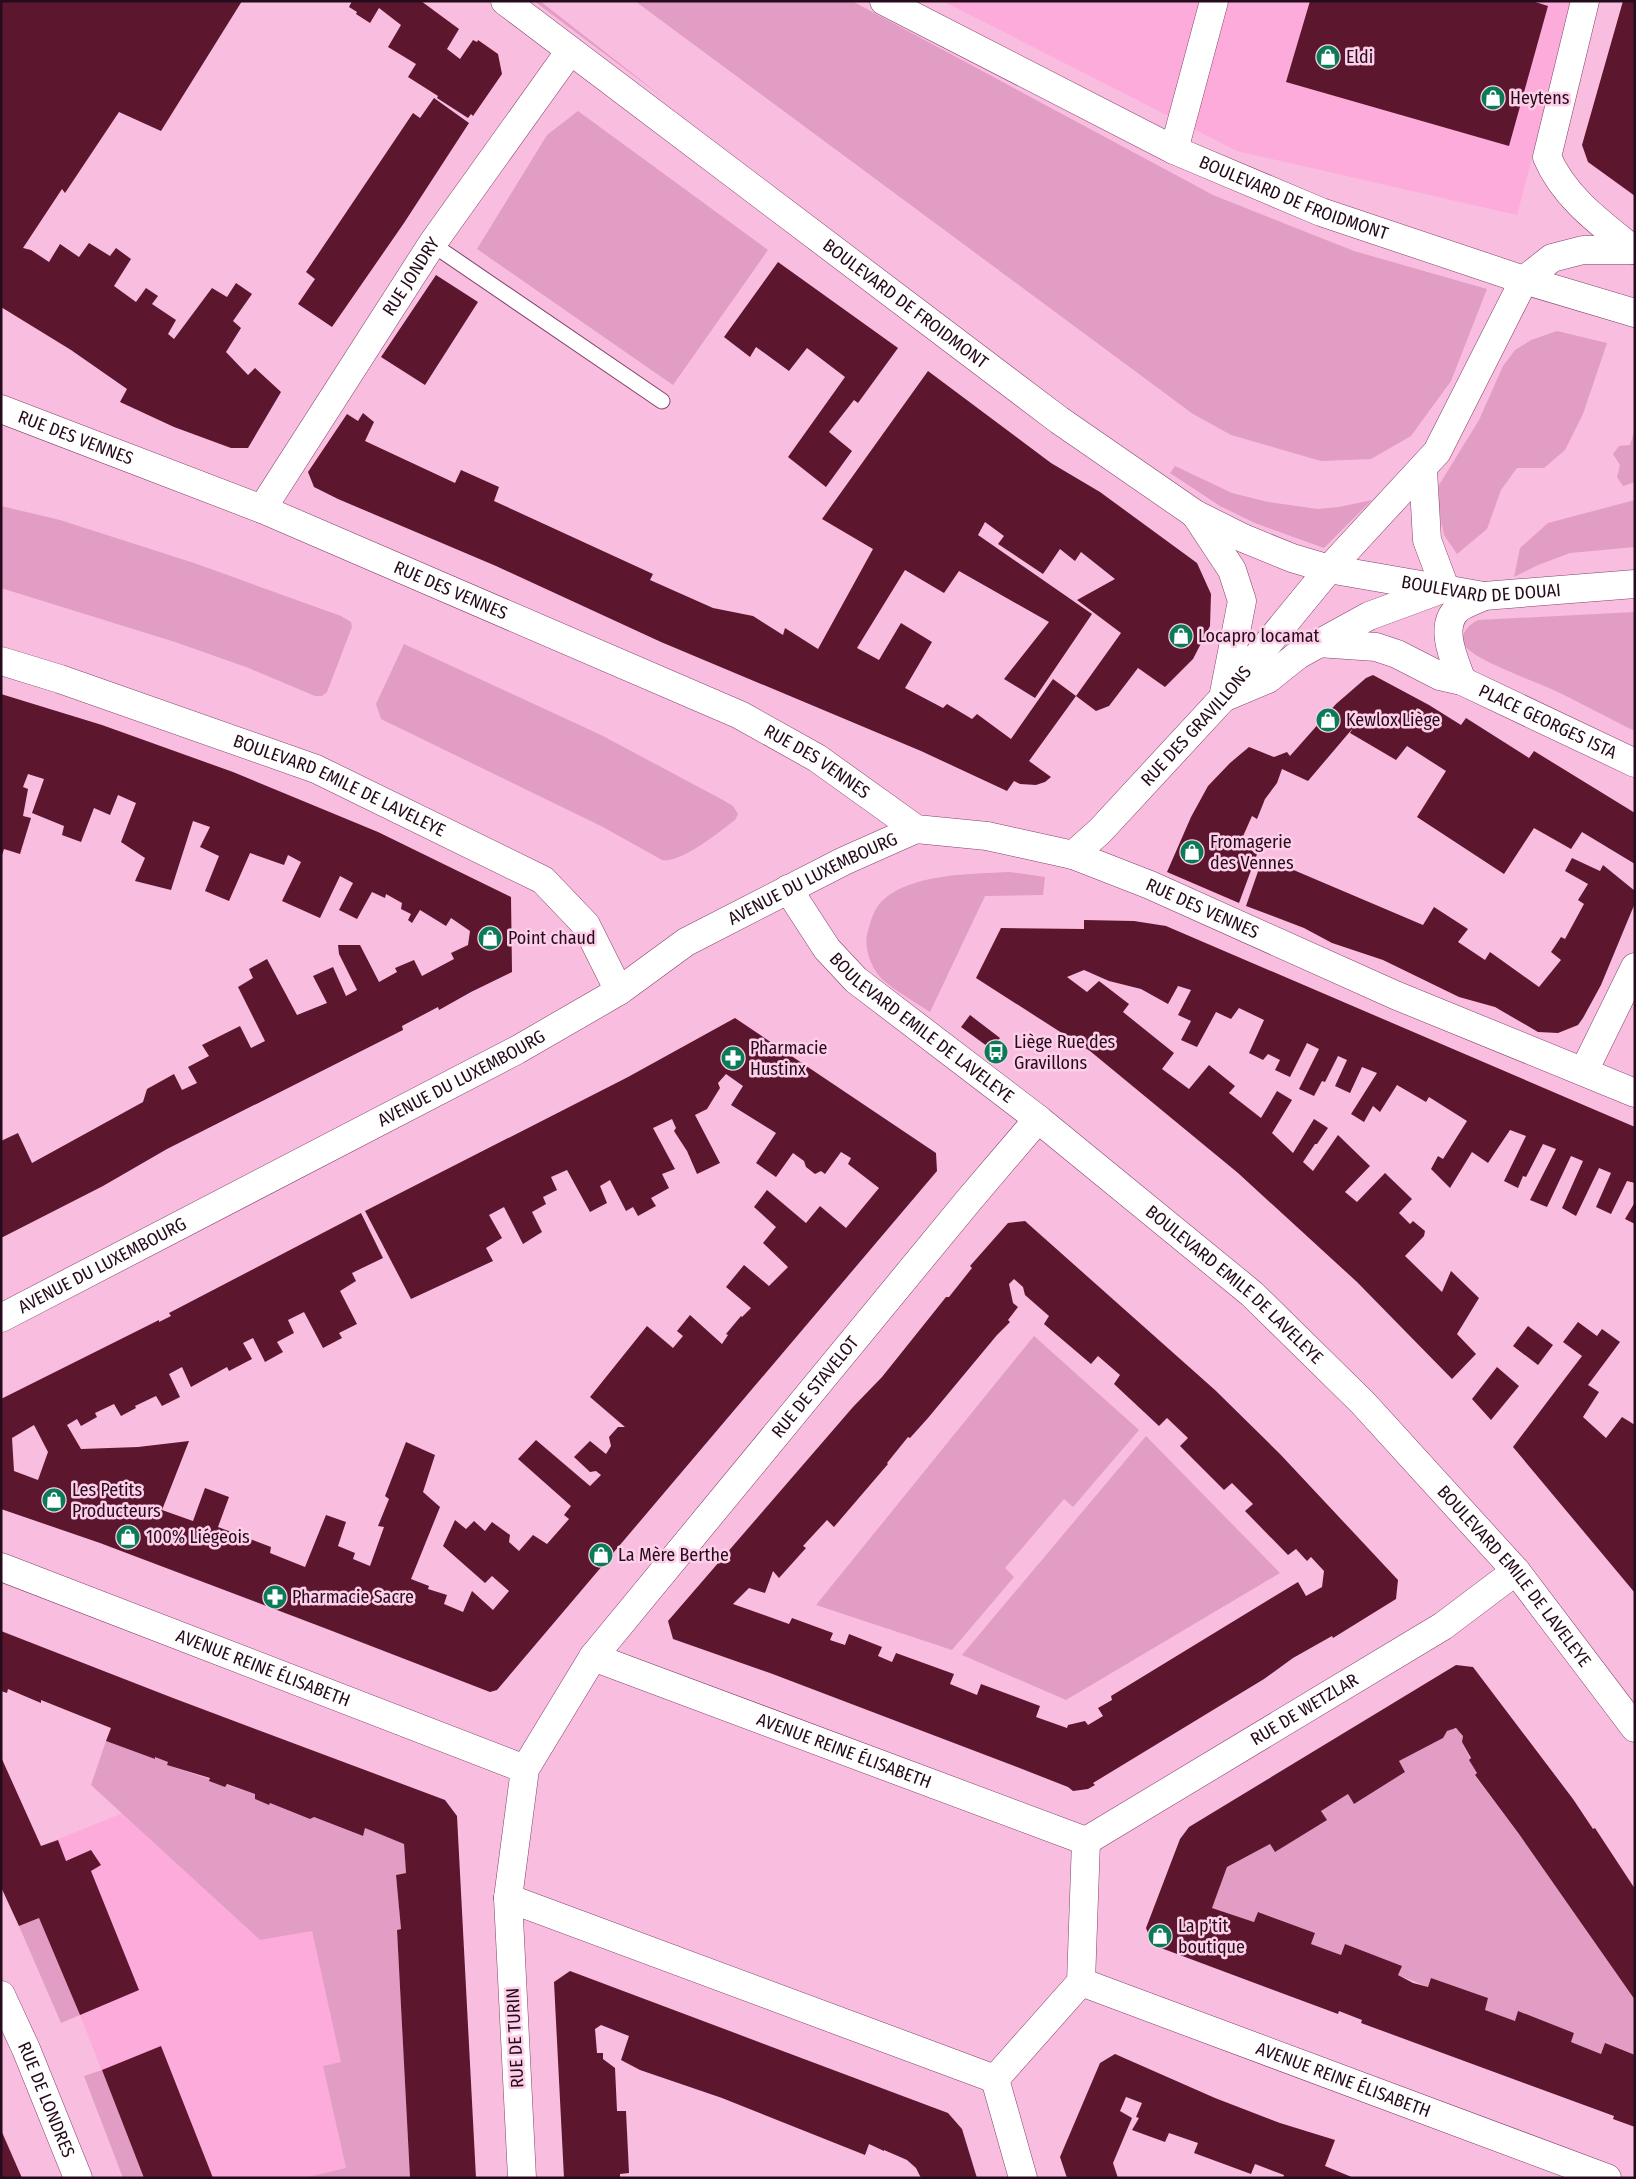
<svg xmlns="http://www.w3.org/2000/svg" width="1636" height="2179" font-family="'Fira Sans Condensed',sans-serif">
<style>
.built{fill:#fcabda}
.green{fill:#e19dc4}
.building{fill:#5c172f;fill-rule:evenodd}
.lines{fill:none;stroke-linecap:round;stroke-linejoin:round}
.lane-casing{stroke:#824269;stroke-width:17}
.street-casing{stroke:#824269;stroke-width:29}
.secondary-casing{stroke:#824269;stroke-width:29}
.primary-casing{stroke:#824269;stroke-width:29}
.lane{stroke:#fff;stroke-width:15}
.street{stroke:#fff;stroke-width:28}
.secondary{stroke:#fff;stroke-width:28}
.primary{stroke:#fff;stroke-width:28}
.labels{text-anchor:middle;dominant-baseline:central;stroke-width:5;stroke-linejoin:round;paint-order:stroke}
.poi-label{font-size:18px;fill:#250b1b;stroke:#fdcfe8;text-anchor:start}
.street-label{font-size:18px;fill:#250b1b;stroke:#fdcfe8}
</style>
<rect width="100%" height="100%" fill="#f9bddf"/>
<!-- built -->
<path class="built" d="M943,1H1573L1517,215L1237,151Z
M123,1813L260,1940L312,1931L342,2062L323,2066L346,2168L303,2178H144L80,2015L41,1846Z"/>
<!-- green -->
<path class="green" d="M534,1H540L665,99Z
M635,1H852L1213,195L1354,251L1487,289L1451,381L1411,436L1371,459L1321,461L1231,435L1193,414Z
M578,111L768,250L673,385L477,249L547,135Z
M1557,331L1607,343L1583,414L1565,450L1544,468H1517L1501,490L1487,529L1457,554L1444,535L1438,505L1439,485L1479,420L1503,366L1515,350L1531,340Z
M1634,432L1635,482L1623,486L1617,477L1620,465L1613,454L1619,446L1630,445Z
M1175,466L1232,493L1268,502L1318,509L1339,507L1372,500L1324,548L1255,523L1220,506L1170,473Z
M1635,500V547L1570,553L1538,565L1514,577L1520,548L1548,523Z
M1,506L60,520L194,563L341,616L351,622L352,627L327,692L322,696H315L246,667L175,642L1,588Z
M1635,612V731C1606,717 1578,701 1549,688C1531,680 1476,660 1466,647C1457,635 1469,625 1478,620Z
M404,644L601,735L723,800L733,806L738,814L735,820C719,832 682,863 662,860L603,827L381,719L376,704Z
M1010,872L1045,877L1043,895L985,896L930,1012C915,1002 897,992 883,980C872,970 864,949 867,935C870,923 873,910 882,901C911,873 973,874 1010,872Z
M1034,1336L1139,1430L1073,1507L1064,1499L1005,1568L1014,1577L952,1650L816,1605Z
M1146,1436L1280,1573L1066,1700L962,1655Z
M1452,1728L1460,1731L1463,1736L1462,1742L1477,1773L1475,1776L1519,1834L1635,2000V2055L1605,2044L1601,2054L1571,2042L1574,2033L1519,2012L1515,2021L1485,2010L1488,1998L1431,1978L1428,1987L1398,1975L1401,1966L1345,1944L1341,1955L1311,1944L1315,1933L1259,1912L1254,1922L1212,1908L1227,1867L1270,1844L1275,1852L1326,1820L1321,1811L1348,1794L1354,1804L1405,1772L1399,1761L1442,1738L1444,1733Z
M106,1741L155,1759V1757L168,1762L167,1765L255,1794V1799L269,1805L270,1803L310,1819L314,1817L362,1836L365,1828L404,1844L406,1873L396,1875L401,1929L397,1930L410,2178H303L346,2168L323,2066L341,2062L312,1931L260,1940L91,1785Z
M39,1918L80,2015L61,2023L19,1926Z
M102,2070L144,2178H123L84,2076Z"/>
<!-- building -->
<path class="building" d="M1,1H242L161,131L119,112L65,193L62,189L23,248L31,250L49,262L60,244L79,257L89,243L110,256L116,248L131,259L114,286L136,302L146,288L158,296L152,304L176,320L168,334L174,339L212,288L227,297L236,283L252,294L233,321L241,328L226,352L248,375L255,368L281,392L248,448H231L174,427L120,402L127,389L71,350L1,307Z
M352,1H421L459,29L447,49L460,59L473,40L477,42L478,40L498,54L502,74L473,116L471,114L468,118L437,98L438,96L408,77L416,64L388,47L401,25L379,8L370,23L356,14L357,12L349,7Z
M1310,1H1532L1548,6L1509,146L1286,82Z
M1623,1H1635V196L1588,162L1582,145Z
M434,98L469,123L404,223L332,327L298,304L315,279L306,272L413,113L420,118Z
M778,262L898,348L858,403L854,400L829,432L852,451L826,487L788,457L845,377L807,348L789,371L756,347L750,357L724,337Z
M436,275L478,302L425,385L381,357Z
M928,371L1051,463L1100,492L1197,563L1211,594L1210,626L1193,659L1165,687L1138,668L1109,706L1096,711L1076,696L1121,633L1077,600L1115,579L1081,552L1075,561L1060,549L1043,574L998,544L1004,536L985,522L978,535L1092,614L1035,698L1004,679L1049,622L959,571L944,593L905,570L857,648L879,660L901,623L932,642L905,688L943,708L947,704L972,719L977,714L1011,739L1053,679L1076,696L1029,761L1051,777L1045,782L1036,785L1020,784L1014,781L1007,791L921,751L661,642L496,566L338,499L314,487L308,472L347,414L358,421L363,413L374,422L365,441L455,483L461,470L499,487L494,501L653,574L650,580L713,608L753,616L783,635L785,628L818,649L873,549L822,519Z
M1373,675L1429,705L1461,725L1466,718L1529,758L1534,751L1635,813V864L1582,832L1571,849L1534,828L1504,874L1417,817L1446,771L1407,746L1396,760L1350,733L1353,728L1308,781L1282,769L1277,783L1265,799L1257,819L1252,816L1240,843L1257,854L1239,903L1167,872L1191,817L1208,786L1230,763L1249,747L1274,757L1287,752L1290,756L1336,704L1366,678Z
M1,694L102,725L233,772L378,832L511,897L512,972L471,992L439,1010L438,1007L402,1026L403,1030L167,1149L103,1186L1,1238V1141L18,1133L32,1163L143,1102L147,1089L174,1074L182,1090L197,1083L188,1067L209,1056L202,1045L240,1026L251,1048L265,1041L238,987L253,978L249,969L267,959L297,1015L327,1003L313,976L333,967L346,996L357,990L339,954L338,945H360L379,982L397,972L395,968L414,960L422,976L454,959L451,953L468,945L470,931L451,918L446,926L420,910L412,923L408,920L411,914L401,909L402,903L386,894L385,898L372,892L357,919L339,910L353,883L340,876L320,918L282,901L301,862L288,855L284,865L250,853L229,901L205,891L219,856L200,847L210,827L193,821L171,890L135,881L145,858L121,842L136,803L118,795L110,815L94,808L81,842L62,835L64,826L32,813L44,779L28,774L23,787L28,789L23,816L31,818L20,854L4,849L1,858Z
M1263,857L1423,925L1434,907L1468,929L1458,942L1485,960L1490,952L1539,987L1561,960L1551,952L1561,937L1565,939L1584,904L1578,900L1588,884L1565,871L1572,858L1600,871L1603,865L1635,891V903L1601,985L1583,1018L1578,1025L1558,1033L1538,1032L1495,1007L1459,997L1383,960L1332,943L1304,928L1246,906Z
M1084,920L1134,921L1166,926L1635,1127V1183L1627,1181L1611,1214L1596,1207L1611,1173L1599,1168L1576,1216L1562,1208L1583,1161L1571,1156L1547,1207L1530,1200L1556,1149L1543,1144L1526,1177L1523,1176L1518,1188L1504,1181L1526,1136L1510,1130L1488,1163L1472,1152L1450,1188L1431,1169L1438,1156L1443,1159L1467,1121L1429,1097L1426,1102L1397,1085L1380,1112L1373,1106L1364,1122L1351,1114L1377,1073L1362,1067L1350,1093L1335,1086L1347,1060L1338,1056L1325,1082L1322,1081L1314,1096L1299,1089L1319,1049L1307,1043L1290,1077L1275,1070L1280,1060L1268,1054L1263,1060L1249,1053L1264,1020L1239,1008L1231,1019L1216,1012L1197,1047L1181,1040L1191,1021L1178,1015L1191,990L1178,986L1168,1004L1141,989L1109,981L1084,970L1067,977L1087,992L1099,981L1129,1004L1123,1012L1174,1053L1162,1069L1189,1089L1209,1065L1235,1086L1229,1093L1261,1118L1277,1091L1292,1100L1272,1133L1293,1153L1314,1119L1328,1128L1317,1144H1315L1303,1162L1313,1171L1338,1135L1370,1166L1345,1192L1357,1202L1385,1173L1412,1199L1399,1213L1410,1224L1413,1221L1425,1231L1424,1236L1405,1256L1442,1292L1451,1271L1479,1298L1457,1334L1476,1354L1452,1379L1357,1282L1238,1173L1090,1051L976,978L1001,928L1084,929Z
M970,1015L1000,1038L991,1049L961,1027Z
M735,1018L936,1153L937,1171L497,1690L490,1692L327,1629L100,1543L1,1509V1399L159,1320V1322L171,1316L169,1313L361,1213L383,1258L352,1273L356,1281L340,1291L357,1324L339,1333L342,1338L323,1348L304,1312L288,1320L294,1333L277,1342L283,1352L265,1362L253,1338L243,1343L252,1359L229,1371L227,1367L191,1387L182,1367L169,1374L180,1397L162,1406L156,1396L135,1406L136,1408L121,1416L114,1404L95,1413L97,1417L81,1426L77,1419L67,1425L81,1449L138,1447L189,1441L162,1510L193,1521L205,1488L229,1497L218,1527L271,1547L270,1553L305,1567L326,1515L346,1522L338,1546L355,1553L353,1559L370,1566L384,1527L378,1526L389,1499L385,1496L406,1442L435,1455L423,1492L440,1507L411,1579L429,1586L428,1589L447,1595L444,1604L463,1612L472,1591L493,1610L509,1591L492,1576L485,1583L443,1546L455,1520L466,1529L474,1521L485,1531L492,1522L510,1535L509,1542L519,1551L533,1535L547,1544L569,1519L564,1515L571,1506L518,1459L536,1440L590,1486L601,1475L596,1471L590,1472L574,1457L590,1441L606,1454L611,1446L609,1437L618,1427H625L590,1397L647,1326L673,1348L683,1336L677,1331L690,1315L722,1344L728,1335L726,1334L741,1316L742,1317L751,1308L726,1287L744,1265L769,1286L788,1267L763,1243L776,1227L754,1207L767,1190L806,1223L820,1206L846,1228L879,1188L848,1164L851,1158L841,1152L825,1174L821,1171L815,1174L806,1167L804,1161L793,1153L776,1177L756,1163L776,1133L731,1105L743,1086L726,1074L718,1083L720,1088L707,1109L695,1115L720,1163L697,1174L687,1151L674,1131L676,1128L672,1119L653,1128L675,1169L662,1174L669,1188L651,1198L656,1206L638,1216L633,1207L626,1211L610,1180L600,1186L607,1203L590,1212L567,1170L551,1177L557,1190L543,1197L546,1204L532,1212L542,1232L523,1244L504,1207L489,1215L502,1238L486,1248L493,1261L411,1299L365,1211L628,1077ZM34,1425L48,1452L38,1480L14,1471L12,1438Z
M1635,1202V1224L1625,1219Z
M1025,1221L1215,1390L1280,1454L1398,1580L1396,1599L1333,1638L1332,1636L1293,1658L1264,1679L1093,1783L1095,1785L1088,1789L1073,1791L1068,1787L1017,1767L770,1673L673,1639L668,1621L853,1407L882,1377L946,1297H949L972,1268L970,1266L1008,1223ZM1014,1279L1023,1287L1025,1295L1049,1316L1044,1324L1091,1364L1098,1356L1120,1375L1114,1384L1159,1426L1167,1418L1188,1438L1180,1446L1224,1490L1232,1483L1253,1504L1245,1511L1288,1555L1296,1549L1307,1561L1311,1557L1324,1571L1322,1587L1306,1596L1298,1582L1111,1696L1112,1700L1098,1708L1103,1716L1088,1725L1085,1721L1068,1725L1067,1728L1036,1717L1040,1706L981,1684L977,1695L950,1684L954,1674L896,1653L892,1662L878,1656L882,1647L849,1634L845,1645L830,1640L833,1633L792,1618L789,1624L733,1604L749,1588L765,1593L773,1571L779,1578L806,1548L803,1546L827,1520L834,1527L888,1464L887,1463L908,1437L910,1438L928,1418L997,1335L1010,1322L1008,1320L1018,1307L1013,1303L1009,1284Z
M1578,1322L1597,1336L1602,1329L1620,1342L1588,1385L1599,1392L1583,1417L1606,1438L1622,1417L1635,1425V1593L1513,1447L1582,1356L1563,1342Z
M1528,1326L1553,1345L1538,1365L1513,1346Z
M1497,1367L1519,1386L1491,1420L1472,1399Z
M1,1631L173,1698L445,1800L457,1816L476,2178H410L397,1930L401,1929L396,1875L406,1873L404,1844L365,1828L363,1836L314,1817L310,1819L270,1803L269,1805L255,1799V1794L227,1784L225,1787L209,1781L210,1778L167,1765L168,1762L155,1757V1759L106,1741L111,1728L41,1700V1703L8,1689L7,1693L1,1691Z
M1456,1665L1473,1667L1573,1799L1593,1829L1595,1828L1635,1889V2000L1519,1834L1475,1775L1477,1773L1469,1760L1471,1758L1462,1742L1463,1736L1456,1728L1447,1731L1443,1738L1399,1761L1405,1772L1354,1804L1348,1794L1321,1811L1327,1820L1275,1852L1270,1844L1227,1867L1212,1908L1254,1922L1258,1912L1315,1933L1311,1944L1341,1955L1345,1944L1402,1966L1398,1975L1413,1983L1428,1987L1431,1978L1488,1998L1485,2010L1515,2021L1518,2011L1574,2033L1571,2042L1601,2054L1605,2043L1635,2055V2127L1613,2119L1614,2116L1361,2023L1362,2020L1339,2011L1338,2014L1153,1945L1146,1928L1180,1839L1189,1827Z
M1,1757L41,1846L58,1840L66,1861L91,1850L101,1865L91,1871L139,1990L80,2015L39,1918L19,1926L1,1887Z
M570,1971L948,2113L962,2129L977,2178H921L916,2168L907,2160L884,2150V2151L869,2144L865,2155L722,2098L640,2070L621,2060L629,2036L601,2025L595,2029L597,2053H603V2059L615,2068L617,2111H626L629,2173L620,2174V2178H564L554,1982Z
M161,2046L213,2178H144L102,2070Z
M1115,2054L1215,2098L1280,2123L1335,2140L1325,2166L1354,2178H1283L1284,2175L1255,2164L1251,2174L1194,2153L1198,2143L1169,2133L1165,2142L1132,2130L1139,2118L1136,2117L1142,2103L1126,2097L1120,2111L1132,2118L1113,2163L1118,2178H1067L1060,2157L1100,2063Z
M1,2130L22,2178H1Z"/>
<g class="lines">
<defs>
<path id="lane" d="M432,244L662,401"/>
<g id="street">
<path d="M1585,1L1547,157C1564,197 1600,223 1634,250"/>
<path d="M1174,150L1214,1"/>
<path d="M1524,280L1552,258L1583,250H1635"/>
<path id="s1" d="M262,509L432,244L570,51"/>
<path id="s2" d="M1318,643L1376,647L1397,654L1440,676L1462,681L1635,763"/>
<path d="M1462,681C1455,661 1437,625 1459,608C1466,603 1476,600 1484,596"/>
<path id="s3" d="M1073,855L1150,885L1395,995L1635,1093"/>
<path id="s4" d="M788,889L827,949L856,980L1038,1119L1252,1294L1363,1403L1516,1571L1635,1728"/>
<path d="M1584,1071L1635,967"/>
<path id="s5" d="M1,1567L525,1769"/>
<path id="s6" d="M593,1657L1086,1841"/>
<path id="s7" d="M1086,1841L1443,1626L1516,1571"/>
<path d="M508,1898L995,2079"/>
<path id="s8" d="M1081,1982L1607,2178"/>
<path id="s9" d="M1,1995L26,2049L78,2178"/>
<path d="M995,2079L1081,1982L1086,1841"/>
<path d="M995,2079L1023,2178"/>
<path id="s10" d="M522,2178L508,1898L525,1769L593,1657L969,1200L1038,1119"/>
</g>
<g id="secondary">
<path id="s11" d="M1,409L262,509L740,715L817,758L916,829L987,836L1073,855L1100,831L1224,697L1329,569"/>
<path d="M1195,514L1232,570L1242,601L1224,693"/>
<path id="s12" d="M1,661L60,679L316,769L543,880L586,925L619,991"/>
<path d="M1225,697L1268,679L1298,655L1369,616L1445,588"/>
<path id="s13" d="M1,1318L517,1050L619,991L686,942L844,861L916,829"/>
</g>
<g id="primary">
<path id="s14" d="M505,1L1059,420L1195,514L1243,538L1292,558L1329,569L1484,596L1635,584"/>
<path id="s15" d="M884,1L1174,150L1321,212L1524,280L1635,313"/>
<path d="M1423,470L1427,540L1445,588"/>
<path d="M1329,569L1437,452L1524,280"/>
</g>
</defs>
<!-- lane casing -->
<use href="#lane" class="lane-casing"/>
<!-- street casing -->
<use href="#street" class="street-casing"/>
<!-- secondary casing -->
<use href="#secondary" class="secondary-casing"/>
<!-- primary casing -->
<use href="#primary" class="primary-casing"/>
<!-- lane -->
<use href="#lane" class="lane"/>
<!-- street -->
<use href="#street" class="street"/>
<!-- secondary -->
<use href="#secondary" class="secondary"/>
<!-- primary -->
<use href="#primary" class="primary"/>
</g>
<!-- icons -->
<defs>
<symbol id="shop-disc" viewBox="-11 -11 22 22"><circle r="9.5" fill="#0a7b57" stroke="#fdcfe8"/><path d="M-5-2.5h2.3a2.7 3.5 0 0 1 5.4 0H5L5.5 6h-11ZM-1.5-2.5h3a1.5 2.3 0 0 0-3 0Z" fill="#fff"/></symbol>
<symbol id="bus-disc" viewBox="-11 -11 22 22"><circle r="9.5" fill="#0a7b57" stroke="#fdcfe8"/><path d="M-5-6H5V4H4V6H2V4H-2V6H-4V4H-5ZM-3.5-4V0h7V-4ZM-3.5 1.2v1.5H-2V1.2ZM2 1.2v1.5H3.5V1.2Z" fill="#fff"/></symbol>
<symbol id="pharmacy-disc" viewBox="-11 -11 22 22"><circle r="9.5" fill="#0a7b57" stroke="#fdcfe8"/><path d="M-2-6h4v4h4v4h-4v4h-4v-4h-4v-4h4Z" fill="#fff"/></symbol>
</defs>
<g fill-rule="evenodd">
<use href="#shop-disc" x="1314" y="43" width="28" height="28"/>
<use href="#shop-disc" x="1479" y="84" width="28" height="28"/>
<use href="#shop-disc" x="1167" y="622" width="28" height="28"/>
<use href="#shop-disc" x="1314" y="706" width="28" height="28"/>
<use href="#shop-disc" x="1178" y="838" width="28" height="28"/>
<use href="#shop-disc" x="476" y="924" width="28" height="28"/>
<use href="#bus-disc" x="982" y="1038" width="28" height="28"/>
<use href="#pharmacy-disc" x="719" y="1044" width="28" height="28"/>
<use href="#shop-disc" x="40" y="1486" width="28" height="28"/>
<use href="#shop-disc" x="114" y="1523" width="28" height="28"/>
<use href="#shop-disc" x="587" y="1541" width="28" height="28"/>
<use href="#pharmacy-disc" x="261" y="1583" width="28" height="28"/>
<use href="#shop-disc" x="1146" y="1922" width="28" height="28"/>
</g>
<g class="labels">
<!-- poi labels -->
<g class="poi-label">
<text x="1346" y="57">Eldi</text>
<text x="1510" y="98">Heytens</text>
<text x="1198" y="636">Locapro locamat</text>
<text x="1346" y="720">Kewlox Liège</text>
<text x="1210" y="842">Fromagerie<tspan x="1210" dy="21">des Vennes</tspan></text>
<text x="508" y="938">Point chaud</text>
<text x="1014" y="1042">Liège Rue des<tspan x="1014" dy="21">Gravillons</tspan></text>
<text x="750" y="1048">Pharmacie<tspan x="750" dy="21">Hustinx</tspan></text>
<text x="72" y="1490">Les Petits<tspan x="72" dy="21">Producteurs</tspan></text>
<text x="146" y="1537">100% Liégeois</text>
<text x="618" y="1555">La Mère Berthe</text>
<text x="292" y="1597">Pharmacie Sacre</text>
<text x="1178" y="1926">La p'tit<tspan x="1178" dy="21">boutique</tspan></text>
</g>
<!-- street labels -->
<g class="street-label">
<text stroke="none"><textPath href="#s15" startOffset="455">BOULEVARD DE FROIDMONT</textPath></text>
<text stroke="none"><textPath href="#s1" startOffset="276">RUE JONDRY</textPath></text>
<text stroke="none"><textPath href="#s14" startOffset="502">BOULEVARD DE FROIDMONT</textPath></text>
<text stroke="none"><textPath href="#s11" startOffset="80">RUE DES VENNES</textPath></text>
<text stroke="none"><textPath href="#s14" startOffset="1159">BOULEVARD DE DOUAI</textPath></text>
<text stroke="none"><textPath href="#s11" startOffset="485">RUE DES VENNES</textPath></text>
<text stroke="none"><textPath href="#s2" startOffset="246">PLACE GEORGES ISTA</textPath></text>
<text stroke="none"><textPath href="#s11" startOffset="1348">RUE DES GRAVILLONS</textPath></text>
<text stroke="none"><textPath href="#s11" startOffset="890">RUE DES VENNES</textPath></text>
<text stroke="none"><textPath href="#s12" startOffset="361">BOULEVARD EMILE DE LAVELEYE</textPath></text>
<text stroke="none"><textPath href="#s13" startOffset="924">AVENUE DU LUXEMBOURG</textPath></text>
<text stroke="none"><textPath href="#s3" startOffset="140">RUE DES VENNES</textPath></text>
<text stroke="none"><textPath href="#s4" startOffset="195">BOULEVARD EMILE DE LAVELEYE</textPath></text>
<text stroke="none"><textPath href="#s13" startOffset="519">AVENUE DU LUXEMBOURG</textPath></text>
<text stroke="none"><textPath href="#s13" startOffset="114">AVENUE DU LUXEMBOURG</textPath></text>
<text stroke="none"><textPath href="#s4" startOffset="600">BOULEVARD EMILE DE LAVELEYE</textPath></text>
<text stroke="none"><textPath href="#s10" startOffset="891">RUE DE STAVELOT</textPath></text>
<text stroke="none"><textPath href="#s4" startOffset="1005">BOULEVARD EMILE DE LAVELEYE</textPath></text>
<text stroke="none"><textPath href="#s5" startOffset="281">AVENUE REINE ÉLISABETH</textPath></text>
<text stroke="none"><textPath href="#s7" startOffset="255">RUE DE WETZLAR</textPath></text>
<text stroke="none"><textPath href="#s6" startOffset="268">AVENUE REINE ÉLISABETH</textPath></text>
<text transform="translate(515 2038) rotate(-93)">RUE DE TURIN</text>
<text stroke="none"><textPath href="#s8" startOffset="280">AVENUE REINE ÉLISABETH</textPath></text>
<text stroke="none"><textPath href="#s9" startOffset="114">RUE DE LONDRES</textPath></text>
</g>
</g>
<!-- border -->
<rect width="1636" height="2179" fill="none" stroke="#250b1b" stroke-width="5"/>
</svg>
